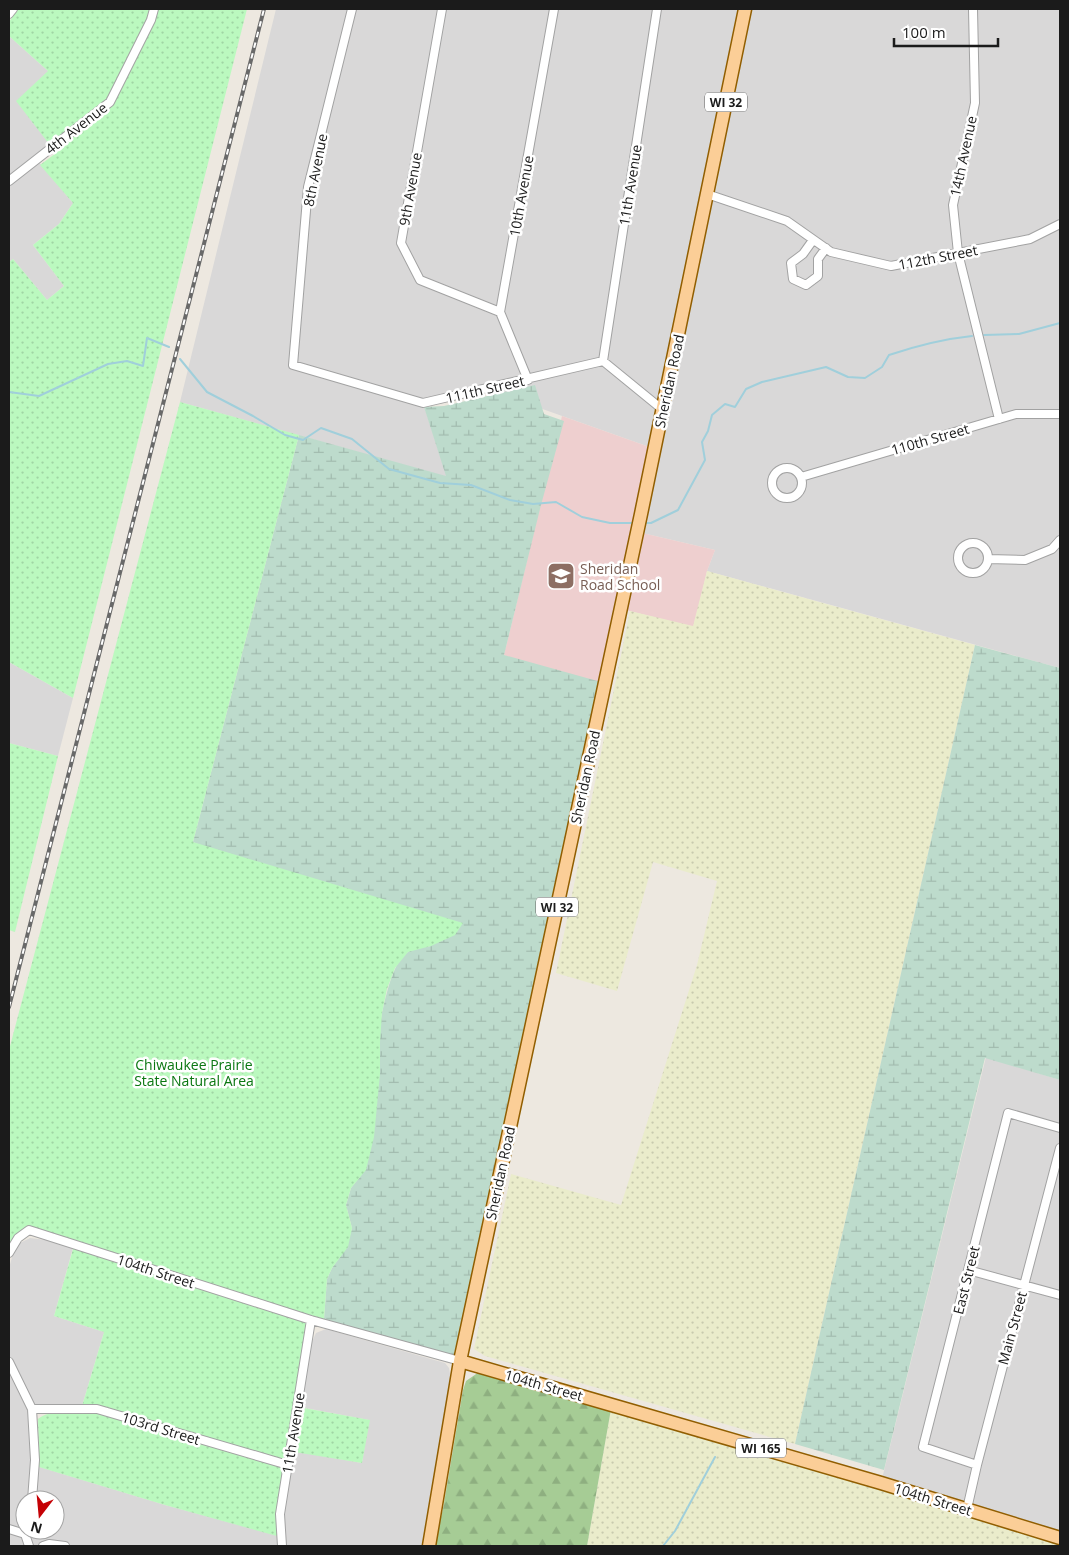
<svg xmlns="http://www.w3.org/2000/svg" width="1069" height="1555" font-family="'Open Sans',sans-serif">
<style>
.residential{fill:#d9d8d8;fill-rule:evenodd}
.commercial{fill:#eecfcf}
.farmland{fill:url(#farmland-dots)}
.forest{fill:url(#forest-firs)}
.wetland{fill:url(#wetland-marsh)}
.park{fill:url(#park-dots)}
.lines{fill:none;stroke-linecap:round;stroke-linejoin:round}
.stream{stroke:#a0cfdb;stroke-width:2}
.minor-casing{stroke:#a2a2a2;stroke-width:10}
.primary-casing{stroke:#915e00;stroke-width:15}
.minor{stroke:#fff;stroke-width:8}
.primary{stroke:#fbce97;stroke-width:12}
.rail-casing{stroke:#696969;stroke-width:4}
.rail{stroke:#fff;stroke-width:2;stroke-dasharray:5.5;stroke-linecap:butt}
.labels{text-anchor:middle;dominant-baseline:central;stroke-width:5;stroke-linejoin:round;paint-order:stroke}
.shield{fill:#fff;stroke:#5f5f5f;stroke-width:1}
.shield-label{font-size:12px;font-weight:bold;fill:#1b1b1b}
.street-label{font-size:14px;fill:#1b1b1b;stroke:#fff}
.education-label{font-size:14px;fill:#785e54;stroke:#fff;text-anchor:start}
.park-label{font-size:14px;fill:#0b7712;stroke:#fff}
</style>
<defs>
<pattern id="farmland-dots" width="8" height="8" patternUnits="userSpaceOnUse" patternTransform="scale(1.25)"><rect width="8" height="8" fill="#eaeccb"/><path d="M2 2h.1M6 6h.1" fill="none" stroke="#c8caae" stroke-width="1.8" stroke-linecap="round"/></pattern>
<pattern id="forest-firs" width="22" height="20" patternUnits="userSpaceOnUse" patternTransform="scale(1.25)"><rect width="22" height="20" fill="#a6cc95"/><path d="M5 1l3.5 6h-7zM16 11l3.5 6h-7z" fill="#8eaf80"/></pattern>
<pattern id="wetland-marsh" width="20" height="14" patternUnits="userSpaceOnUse" patternTransform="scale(1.25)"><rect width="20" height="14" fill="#bddbcc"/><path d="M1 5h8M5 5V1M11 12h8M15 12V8" fill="none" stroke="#a2bbaf"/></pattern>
<pattern id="park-dots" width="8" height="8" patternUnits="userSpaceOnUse" patternTransform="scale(1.25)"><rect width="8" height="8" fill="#bbf9bf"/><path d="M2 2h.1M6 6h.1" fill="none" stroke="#a0d5a4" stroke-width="1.8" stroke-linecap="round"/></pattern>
</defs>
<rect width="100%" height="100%" fill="#ede8e0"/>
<!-- residential -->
<path class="residential" d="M276,9H1060V668L707,571L715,550L638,532L655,449L486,389L423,403L447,477L180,402Z
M9,36L48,71L53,149L38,161L73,203L59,224L33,245L64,286L47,300L13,259L9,262Z
M9,662L73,698L58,756L9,743Z
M986,1057L1060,1080V1538L881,1483Z
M30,1238L54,1241L73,1248L54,1316L104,1332L82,1406L28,1409L33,1465L165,1505L283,1537L285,1507L294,1451L362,1463L369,1420L300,1407L310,1346L316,1333L326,1329L445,1363L449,1368L452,1386L426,1546H9V1361L11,1360L9,1356V1268L14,1250L18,1244ZM25,1500H55V1530H25Z"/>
<!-- commercial -->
<path class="commercial" d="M562,416L655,449L638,532L715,550L707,571L694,627L621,609L601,701L504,655Z"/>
<!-- farmland -->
<path class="farmland" d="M707,571L975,645L795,1444L485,1356L474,1349L511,1174L621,1205L697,965L717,881L653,862L617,991L556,973L630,611L693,626Z
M611,1409L1060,1544V1546H587Z"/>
<!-- forest -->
<path class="forest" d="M479,1372L611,1409L587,1546H434L443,1509L463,1390L466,1381Z"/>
<!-- wetland -->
<path class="wetland" d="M535,385L544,414L564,421L541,505L504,655L601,682L474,1275L454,1354L451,1356L324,1319L327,1279L332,1268L347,1247L352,1228L346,1205L351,1188L366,1169L382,1013C386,996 393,961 408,952C414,948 424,947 431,946L193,842L299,435L446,476L424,407L444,406Z
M975,645L1060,668V1080L985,1058L884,1470L795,1444Z"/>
<!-- park -->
<path class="park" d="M18,9H247L73,698L9,662V262L13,259L47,300L64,286L33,245L59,224L73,203L40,165L56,153L16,101L48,71L9,36V22Z
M180,402L299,435L193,842L463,923L455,935L431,946L408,952L395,968L387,989L382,1013L380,1042V1074L374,1137L366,1170L351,1188L346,1205L352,1228L348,1247L332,1268L327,1279L324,1319L309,1315L293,1406L370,1420L362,1463L288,1451L278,1517L277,1536L165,1505L39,1467L38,1419C48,1410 67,1413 80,1413L104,1332L54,1316L75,1242L39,1231L15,1237L9,1245V1050Z
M9,743L58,756L15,932L9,930Z"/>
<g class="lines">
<!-- stream -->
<path class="stream" d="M984,335L1019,334L1060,323
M180,359L207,392L253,416L285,435L303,440L321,428L352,439L389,469L440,483L471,485L510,500L533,504L556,502L582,517L610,523H633
M9,392L39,396L108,364L127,361L143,366L147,338L169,347
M646,523H651L678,510L705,460L702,442L708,431L712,415L725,404L735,407L746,389L762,382L826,367L848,377L865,378L882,367L889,355C916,346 943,339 972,336
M663,1546L675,1531L715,1457"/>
<defs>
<path id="minor" d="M352,9L308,187L293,365L423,403L603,361L663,410
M442,9L401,243L420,280L500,312
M973,9L975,103L953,205L958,253L999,419
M9,14L13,9
M9,181L110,102L151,20L154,9
M707,194L787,221L831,252L891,266L1030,239L1060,224
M813,240L803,254L791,263L793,279L806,285L818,276V259L826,248
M603,361L657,9
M528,380L500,312L554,9
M772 483a15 15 0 1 1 30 0a15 15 0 1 1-30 0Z
M801,477L1016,414H1060
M958 558a15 15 0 1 1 30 0a15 15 0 1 1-30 0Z
M988,559L1025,560L1052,549L1060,540
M9,1253L18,1238L29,1230L311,1320L460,1361
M968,1270L1060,1295
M9,1362L32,1409L35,1460L32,1500
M32,1409H97L288,1465
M977,1465L923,1447L1008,1113L1060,1128
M967,1509L977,1465L1060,1148
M9,1529L25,1534
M26,1530L25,1534L29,1546
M43,1546L49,1544L65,1546
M282,1546L280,1514L311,1320"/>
<path id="primary" d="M460,1361L881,1483L1060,1538
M429,1546L460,1361L641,514L745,9"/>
</defs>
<!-- minor casing -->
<use href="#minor" class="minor-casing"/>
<!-- primary casing -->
<use href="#primary" class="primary-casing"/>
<!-- minor -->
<use href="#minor" class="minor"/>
<!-- primary -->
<use href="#primary" class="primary"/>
<defs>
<path id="rail" d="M9,1007L264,9"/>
</defs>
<!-- rail casing -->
<use href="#rail" class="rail-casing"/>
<!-- rail -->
<use href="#rail" class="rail"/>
</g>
<!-- icons -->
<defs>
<symbol id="school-square" viewBox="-11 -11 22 22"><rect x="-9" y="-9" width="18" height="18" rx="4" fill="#8d6e63" stroke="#fff"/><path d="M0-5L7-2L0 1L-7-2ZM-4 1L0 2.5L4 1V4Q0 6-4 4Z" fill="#fff"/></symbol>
</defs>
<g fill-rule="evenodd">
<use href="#school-square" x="545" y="560" width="32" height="32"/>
</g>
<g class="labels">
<!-- shield labels -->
<g class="shield">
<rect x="705" y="92.5" width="42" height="19" rx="4"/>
<rect x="536" y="897.5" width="42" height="19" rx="4"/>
<rect x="736" y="1438.5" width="50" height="19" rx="4"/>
</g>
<g class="shield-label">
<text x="726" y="102">WI 32</text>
<text x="557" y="907">WI 32</text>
<text x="761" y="1448">WI 165</text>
</g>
<!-- street labels -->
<g class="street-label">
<text transform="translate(76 128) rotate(-38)">4th Avenue</text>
<text transform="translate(963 156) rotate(-78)">14th Avenue</text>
<text transform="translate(315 170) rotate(-79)">8th Avenue</text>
<text transform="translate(630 185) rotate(-81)">11th Avenue</text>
<text transform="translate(410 189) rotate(-80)">9th Avenue</text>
<text transform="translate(521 196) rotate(-80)">10th Avenue</text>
<text transform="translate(938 257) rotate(-11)">112th Street</text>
<text transform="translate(669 381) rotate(-78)">Sheridan Road</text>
<text transform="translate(485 389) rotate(-13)">111th Street</text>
<text transform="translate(930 439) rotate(-16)">110th Street</text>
<text transform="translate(585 777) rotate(-78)">Sheridan Road</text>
<text transform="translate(500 1173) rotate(-78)">Sheridan Road</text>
<text transform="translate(156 1271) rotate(18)">104th Street</text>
<text transform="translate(966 1280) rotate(-76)">East Street</text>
<text transform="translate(1012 1328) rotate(-75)">Main Street</text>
<text transform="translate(544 1385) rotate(16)">104th Street</text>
<text transform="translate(161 1428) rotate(17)">103rd Street</text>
<text transform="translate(293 1433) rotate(-81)">11th Avenue</text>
<text transform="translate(933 1499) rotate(17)">104th Street</text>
</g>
<!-- education labels -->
<g class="education-label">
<text x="580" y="568">Sheridan<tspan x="580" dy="16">Road School</tspan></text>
</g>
<!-- park labels -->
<g class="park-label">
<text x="194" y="1064">Chiwaukee Prairie<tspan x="194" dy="16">State Natural Area</tspan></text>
</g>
</g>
<!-- border -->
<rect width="1069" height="1555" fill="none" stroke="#1b1b1b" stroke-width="20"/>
<!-- north arrow -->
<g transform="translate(40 1515) rotate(196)"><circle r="24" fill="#ffffff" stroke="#a4a4a4"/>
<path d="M0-4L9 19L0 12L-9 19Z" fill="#c50105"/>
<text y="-8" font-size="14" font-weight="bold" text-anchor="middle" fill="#1b1b1b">N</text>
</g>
<!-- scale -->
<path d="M894 38v8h104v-8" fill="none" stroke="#1b1b1b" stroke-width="2.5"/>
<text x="902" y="38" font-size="15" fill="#1b1b1b" stroke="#ffffff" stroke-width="4" paint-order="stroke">100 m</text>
</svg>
